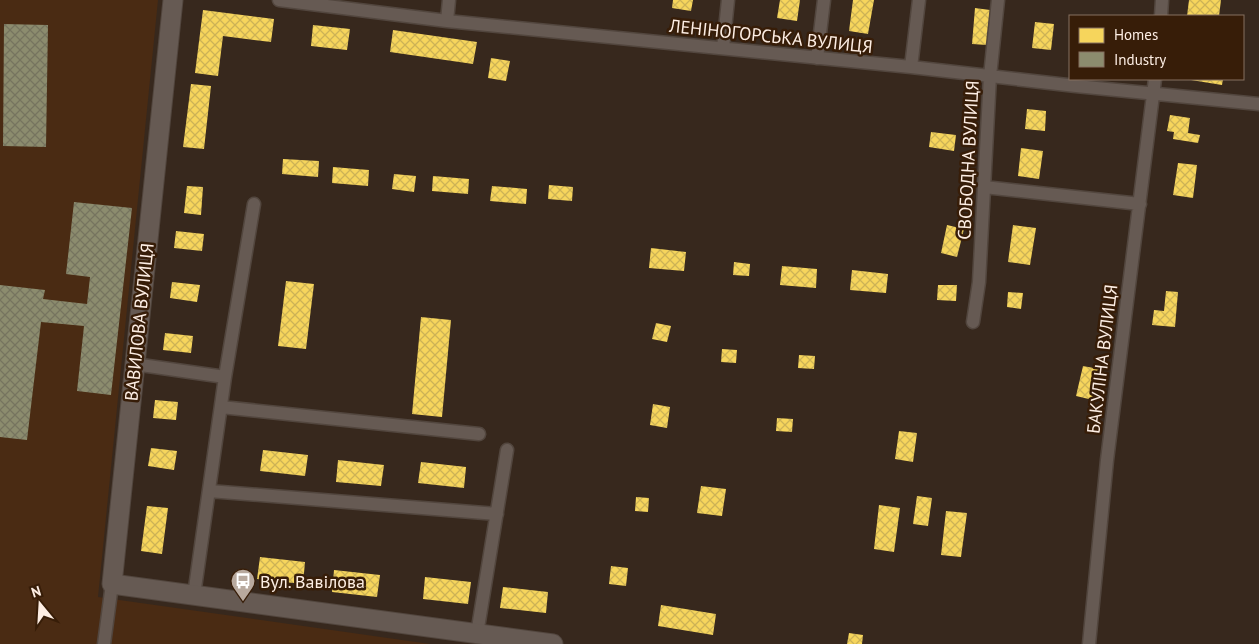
<svg xmlns="http://www.w3.org/2000/svg" width="1259" height="644" font-family="'PT Sans',sans-serif">
<style>
.built{fill:#4a2b13}
.homes{fill:url(#homes-cross-hatch)}
.industry{fill:url(#industry-cross-hatch)}
.lines{fill:none;stroke-linecap:round;stroke-linejoin:round}
.street-casing{stroke:#52463e;stroke-width:15}
.secondary-casing{stroke:#52463e;stroke-width:21}
.street{stroke:#665a53;stroke-width:12}
.secondary{stroke:#665a53;stroke-width:19}
.labels{text-anchor:middle;dominant-baseline:central;stroke-width:5;stroke-linejoin:round;paint-order:stroke}
.street-label{font-size:18px;fill:#fdeee4;stroke:#371d08}
.poi-label{font-size:18px;fill:#fdeee4;stroke:#371d08;text-anchor:start}
</style>
<defs>
<pattern id="homes-cross-hatch" width="8" height="8" patternUnits="userSpaceOnUse" patternTransform="scale(1.25)"><rect width="8" height="8" fill="#f6d55c"/><path d="M0 0l8 8M0 8l8-8" fill="none" stroke="#ccb256"/></pattern>
<pattern id="industry-cross-hatch" width="8" height="8" patternUnits="userSpaceOnUse" patternTransform="scale(1.25)"><rect width="8" height="8" fill="#8c8c6e"/><path d="M0 0l8 8M0 8l8-8" fill="none" stroke="#76745f"/></pattern>
</defs>
<rect width="100%" height="100%" fill="#37281d"/>
<!-- built -->
<path class="built" d="M0,0H158L98,597L430,644H0Z"/>
<!-- homes -->
<path class="homes" d="M673,0H693L691,11L672,8Z
M780,0H800L797,21L777,18Z
M853,0H874L868,34L849,31Z
M1189,0H1221L1219,16H1187Z
M975,8L990,10L987,45L972,44Z
M203,10L274,19L271,42L223,36L218,76L195,73Z
M1035,22L1054,24L1051,50L1032,48Z
M313,25L350,29L347,50L311,46Z
M393,30L477,42L473,64L390,52Z
M491,58L510,61L506,81L488,78Z
M1191,79H1223L1222,85L1191,80Z
M191,84L211,86L204,149L183,147Z
M1027,109L1046,111L1045,131L1025,129Z
M1170,115L1190,118L1188,133L1200,135L1198,143L1173,139L1174,132L1167,131Z
M931,132L956,135L954,151L929,147Z
M1021,148L1043,151L1039,179L1018,176Z
M283,159L319,161L318,177L282,174Z
M1178,163L1197,165L1193,198L1173,195Z
M333,167L369,170L368,186L332,183Z
M394,174L416,176L414,192L392,189Z
M433,176L469,179L468,194L432,191Z
M549,185L573,187L572,201L548,199Z
M187,186L203,187L201,215L184,213Z
M492,186L527,189L526,204L490,201Z
M947,225L964,229L957,257L941,253Z
M1013,225L1036,228L1030,265L1008,262Z
M176,231L204,234L202,251L174,248Z
M651,248L686,252L684,271L649,268Z
M734,262L750,264L749,276L733,275Z
M782,266L817,269L816,288L780,285Z
M852,270L888,274L886,293L850,290Z
M286,281L314,284L306,349L278,346Z
M172,282L200,285L197,302L170,298Z
M938,285H957L956,301L937,300Z
M1166,291L1178,292L1175,327L1152,325L1154,310L1164,311Z
M1008,292L1023,293L1021,309L1007,307Z
M421,317L451,320L442,417L412,414Z
M656,323L671,326L667,342L652,339Z
M165,333L193,336L191,353L163,350Z
M722,349L737,350L736,363L721,362Z
M799,355L815,356L814,369L798,368Z
M1083,366L1099,369L1093,400L1076,396Z
M155,400L178,402L176,420L153,418Z
M653,404L670,407L667,428L650,425Z
M777,418L793,419L792,432L776,431Z
M899,431L917,433L913,462L895,459Z
M151,448L177,451L174,470L148,466Z
M263,450L308,455L305,476L260,471Z
M338,460L384,465L381,486L336,482Z
M421,462L466,467L464,488L418,483Z
M701,486L726,489L722,516L697,513Z
M917,496L932,498L928,526L913,524Z
M636,497L649,498L648,512L635,511Z
M879,505L900,508L894,552L874,549Z
M147,506L168,508L162,554L141,551Z
M946,511L967,513L961,557L941,555Z
M260,557L305,562L303,584L257,579Z
M611,566L628,568L626,586L609,584Z
M334,570L380,575L377,597L332,592Z
M425,577L471,582L468,604L423,599Z
M503,587L548,592L546,613L500,608Z
M661,605L716,614L713,635L658,626Z
M849,633L863,635L862,644H847Z"/>
<!-- industry -->
<path class="industry" d="M4,24L48,25L46,147L3,146Z
M74,202L132,208L111,395L77,391L84,326L41,322L27,440L0,437V285L45,290L43,299L87,304L90,277L66,274Z"/>
<g class="lines">
<defs>
<path id="street" d="M279,0L447,21L911,67L1076,86L1259,104
M1161,16L1162,0
M447,21L449,0
M723,48L728,0
M817,58L824,0
M911,67L919,0
M984,187L1140,204
M973,322L979,282L990,76L998,0
M134,364L225,377L194,595
M225,377L254,204
M221,407L479,434
M209,491L497,514
M477,634L507,450
M104,644L112,584
M1089,644L1107,460L1155,79"/>
<path id="secondary" d="M173,0L112,584L553,644"/>
</defs>
<!-- street casing -->
<use href="#street" class="street-casing"/>
<!-- secondary casing -->
<use href="#secondary" class="secondary-casing"/>
<!-- street -->
<use href="#street" class="street"/>
<!-- secondary -->
<use href="#secondary" class="secondary"/>
</g>
<!-- icons -->
<defs>
<symbol id="bus-pin" viewBox="-11 -11 22 30"><path d="M0 17L-7.5 6A9.5 9.5 0 1 1 7.5 6Z" fill="#b8a99e" stroke="#371d08"/><path d="M-5-6H5V4H4V6H2V4H-2V6H-4V4H-5ZM-3.5-4V0h7V-4ZM-3.5 1.2v1.5H-2V1.2ZM2 1.2v1.5H3.5V1.2Z" fill="#fff"/></symbol>
</defs>
<g fill-rule="evenodd">
<use href="#bus-pin" x="229" y="567" width="28" height="38"/>
</g>
<g class="labels">
<!-- street labels -->
<g class="street-label">
<text transform="translate(771 36) rotate(6)">ЛЕНІНОГОРСЬКА ВУЛИЦЯ</text>
<text transform="translate(968 160) rotate(-87)">СВОБОДНА ВУЛИЦЯ</text>
<text transform="translate(139 322) rotate(-84)">ВАВИЛОВА ВУЛИЦЯ</text>
<text transform="translate(1102 359) rotate(-83)">БАКУЛІНА ВУЛИЦЯ</text>
</g>
<!-- poi labels -->
<g class="poi-label">
<text x="260" y="581">Вул. Вавілова</text>
</g>
</g>
<!-- legend -->
<rect x="1069" y="15" width="175" height="65" fill="#371d08" stroke="#867160"/>
<rect x="1079" y="28" width="25" height="15" fill="#f6d55c" stroke="#867160"/>
<text x="1114" y="40" font-size="15" fill="#fdeee4">Homes</text>
<rect x="1079" y="52" width="25" height="15" fill="#8c8c6e" stroke="#867160"/>
<text x="1114" y="65" font-size="15" fill="#fdeee4">Industry</text>
<!-- north arrow -->
<g transform="translate(40 604) rotate(342)" stroke="#371d08" stroke-width="4" paint-order="stroke">
<path d="M0-4L9 19L0 12L-9 19Z" fill="#fdeee4"/>
<text y="-8" font-size="14" font-weight="bold" text-anchor="middle" fill="#fdeee4">N</text>
</g>
</svg>
